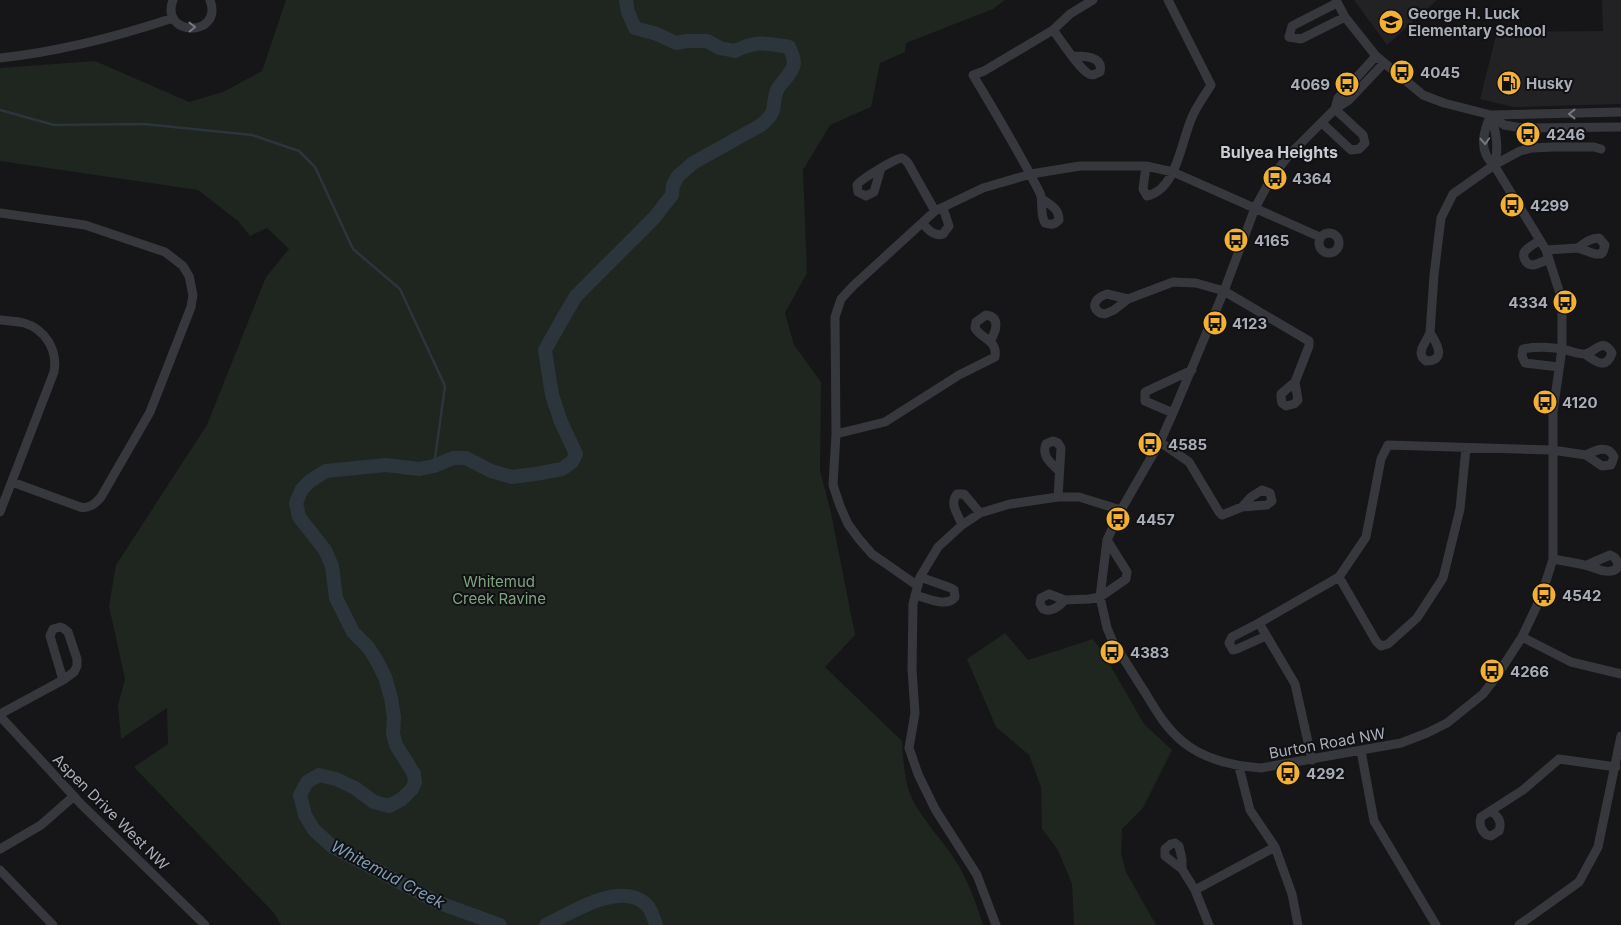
<svg xmlns="http://www.w3.org/2000/svg" width="1621" height="925" font-family="Inter,sans-serif">
<style>
.built{fill:#222225}
.green{fill:#1e261f}
.lines{fill:none;stroke-linecap:round;stroke-linejoin:round}
.stream{stroke:#2c353c;stroke-width:2.5}
.river{stroke:#2c353c;stroke-width:14}
.minor{stroke:#37383d;stroke-width:9}
.oneway{stroke:#757881}
.labels{text-anchor:middle;dominant-baseline:central;stroke-width:4;stroke-linejoin:round;paint-order:stroke}
.poi-label{font-size:15px;font-weight:bold;fill:#a8adb8;stroke:#111113;text-anchor:start}
.park-label{font-size:15px;fill:#7fa381;stroke:#111113}
.street-label{font-size:15px;fill:#a8adb8;stroke:#111113}
.neighbourhood-label{font-size:16px;font-weight:bold;fill:#c9ccd4;stroke:#111113}
.water-label{font-size:16px;font-style:italic;fill:#7f9bb3;stroke:#111113}
</style>
<rect width="100%" height="100%" fill="#161618"/>
<!-- built -->
<path class="built" d="M1354,0H1437L1387,45Z
M1602,0H1621V104L1514,107L1480,99L1497,32L1603,31Z"/>
<!-- green -->
<path class="green" d="M286,0H1005L993,9L906,43L905,52L880,63L871,107L830,125L803,170L807,273L785,313L794,345L821,382L820,471L831,513L855,635L825,667L902,741C903,758 904,775 909,791C917,814 940,837 954,858C967,878 976,902 983,925H281L274,913L134,767L168,744L167,708L121,739L118,705L125,679L109,606L116,565L207,425L266,277L289,249L267,228L250,236L238,221L198,190L0,161V68L95,61L189,102L223,92L262,71Z
M1005,633L1028,660L1093,639L1102,651L1144,724L1172,750L1143,808L1122,829L1121,853L1126,872L1156,925H1074L1072,884L1058,850L1042,829L1041,787L1029,755L996,727L967,659Z"/>
<g class="lines">
<!-- stream -->
<path class="stream" d="M0,110L54,125L144,124L252,135L299,151L315,167L353,249L400,289L445,386L434,466"/>
<!-- river -->
<path class="river" d="M500,925L437,902L333,847L314,830L305,815L300,795L307,782L319,775L336,779L355,788L374,802L389,806L402,799L412,789L415,782L414,774L396,745L393,734L394,717L391,698L385,677L377,661L368,647L353,632L336,598L332,566L325,550L299,517L296,503L302,489L310,481L326,471L386,465L419,469L434,466L453,458H466L491,471L512,477L535,474L562,469L572,462L576,454L561,422L552,395L545,350L563,318L576,296L654,218L672,195L673,185L678,176L693,163L761,125C780,109 770,108 777,90C782,81 793,73 794,63C794,57 792,53 789,47C766,43 757,40 735,51L720,48L707,41H687L676,43L657,34L635,28L628,12L626,0
M546,925C572,912 620,881 646,904C651,909 654,918 656,925"/>
<!-- minor -->
<path class="minor" d="M173,0C159,37 224,38 210,0
M1336,0L1345,17L1376,56L1423,95L1444,103L1491,115L1621,112
M1337,3L1292,26L1289,37L1301,39L1345,17
M1053,30C1060,39 1080,70 1089,74C1093,76 1096,74 1100,72C1104,56 1084,56 1073,56
M0,58C56,52 119,36 173,18
M1384,63L1349,100L1335,109L1289,155L1272,177L1255,208L1224,291L1173,413L1160,442L1121,510L1107,540L1100,597L1107,628L1113,642C1124,659 1135,677 1146,694C1156,711 1167,729 1183,742C1205,760 1233,766 1261,768L1401,743L1427,733L1447,723L1483,694L1496,677L1522,637L1541,597L1553,559V411L1562,349V300L1546,250L1494,165C1478,151 1483,132 1491,115
M1335,109L1338,98L1376,56
M1491,115L1504,125L1522,128L1621,127
M1491,115C1496,131 1500,149 1494,165
M1322,123L1351,150L1359,149L1365,143L1363,135L1335,109
M1146,166L1143,189L1147,196C1178,189 1181,139 1193,115C1198,104 1205,95 1211,85L1168,0
M881,168L874,192L866,196L858,192L857,185C861,179 896,158 902,158C905,159 906,161 908,163L935,211
M1042,199C1051,205 1059,209 1059,220C1054,225 1051,225 1045,223C1039,213 1044,203 1040,193C1020,153 996,114 973,75L984,71L1053,30L1070,14L1093,0
M0,213L85,225L165,252L183,266L189,276L193,295L191,307L150,412L101,497C95,504 89,509 80,507L12,482
M922,223C928,229 934,237 943,234L949,226L943,208
M1319 243a10 10 0 1 1 20 0a10 10 0 1 1-20 0Z
M1540,240C1536,243 1530,246 1526,250C1521,255 1525,265 1533,265C1538,264 1544,261 1549,259
M1546,250L1578,248L1595,254H1601L1603,252L1605,245L1599,238C1590,238 1585,243 1578,248
M1128,299L1114,310L1105,314L1100,313C1089,306 1097,297 1107,294L1128,299L1173,282L1196,283L1224,291L1309,341V346L1295,382L1281,394V398L1282,403L1286,406L1294,404L1298,400L1295,382
M0,320C8,321 16,321 24,323C45,329 58,350 54,372L0,512
M1430,333C1437,343 1447,361 1426,361L1422,357L1421,353L1422,348L1430,333L1434,275L1441,218L1453,194L1494,165L1520,151L1532,148L1554,147H1594L1601,149
M1559,367L1525,363L1522,356L1523,349C1535,346 1553,347 1566,350C1571,351 1580,355 1586,354C1596,351 1603,337 1612,353C1606,371 1595,361 1585,354
M1173,413L1145,401V392L1192,370
M836,434L885,422L959,375L995,357C998,340 981,339 975,328L976,322L986,315C1001,317 996,332 990,341
M1160,442L1189,462L1219,512L1222,515L1242,507L1267,505L1272,501L1270,493L1262,490L1251,497L1242,507
M1058,497L1061,448L1058,443L1053,441L1046,444C1041,456 1051,463 1059,471
M962,525C958,514 949,504 957,494H964L980,513
M1553,559C1565,561 1577,563 1588,566C1595,568 1604,573 1611,571C1620,570 1619,562 1614,557L1610,555L1587,565
M1339,577L1376,641L1381,646L1388,644L1417,618L1443,578L1460,509L1466,448
M918,586L872,554L859,539L848,524L840,506L833,485L836,434L835,317L841,299L853,286L935,211L983,188L1031,174L1080,166H1146L1173,172L1320,237
M915,595C927,598 947,608 955,597L954,590L951,588L920,577
M1065,600C1059,606 1052,613 1043,609L1040,604L1041,598L1049,594L1065,600L1089,599L1100,597L1126,579L1127,572L1107,540
M1259,623L1232,637L1229,643L1233,650L1237,649L1266,636
M1522,637L1571,662L1621,674
M0,714L63,680L74,672L77,666V659L68,632L63,628L60,627L53,629L50,636L63,680
M0,716L81,804L205,925
M1361,751L1374,821L1436,925
M1312,760L1295,684L1259,623L1339,577L1366,537L1381,459L1388,445L1552,450L1586,455L1602,466L1611,465L1614,457C1608,444 1596,450 1586,455
M1239,767L1250,810L1275,847L1292,894L1298,925
M1491,811C1499,817 1502,822 1499,831L1491,836L1487,835C1481,831 1479,824 1481,817L1523,790L1559,759L1616,767
M0,849L41,825L74,796
M1182,869L1165,856V849L1171,844L1175,843L1179,846L1182,859V869L1195,890
M0,870L53,925
M996,925L977,875L935,809L918,774L909,748L915,713L912,669L913,604L920,577L938,547L962,525L980,513L1010,504L1058,497H1079L1121,510
M1209,925L1195,890L1275,847
M1519,925L1579,882L1598,847L1621,736"/>
</g>
<!-- one-way arrows -->
<defs><path id="oneway-chevron" d="M-2-3.5L2.5 0L-2 3.5" fill="none" stroke-width="1.6" stroke-linecap="round" stroke-linejoin="round" transform="scale(1.25)"/></defs>
<g class="oneway">
<use href="#oneway-chevron" transform="translate(192 27) rotate(-1)"/>
<use href="#oneway-chevron" transform="translate(1572 114) rotate(180)"/>
<use href="#oneway-chevron" transform="translate(1485 141) rotate(87)"/>
</g>
<!-- icons -->
<defs>
<symbol id="school-disc" viewBox="-11 -11 22 22"><circle r="9.5" fill="#f2b134" stroke="#111113"/><path d="M0-5L7-2L0 1L-7-2ZM-4 1L0 2.5L4 1V4Q0 6-4 4Z" fill="#111"/></symbol>
<symbol id="bus-disc" viewBox="-11 -11 22 22"><circle r="9.5" fill="#f2b134" stroke="#111113"/><path d="M-5-6H5V4H4V6H2V4H-2V6H-4V4H-5ZM-3.5-4V0h7V-4ZM-3.5 1.2v1.5H-2V1.2ZM2 1.2v1.5H3.5V1.2Z" fill="#111"/></symbol>
<symbol id="fuel-disc" viewBox="-11 -11 22 22"><circle r="9.5" fill="#f2b134" stroke="#111113"/><path d="M-5.5-6h7V0h2V4h1.3V-2.5L3-4.5l.8-.8L6-3V5H2.5V1h-1V6h-7ZM-4.2-4.7v3.2H.2V-4.7Z" fill="#111"/></symbol>
</defs>
<g fill-rule="evenodd">
<use href="#school-disc" x="1377" y="8" width="28" height="28"/>
<use href="#bus-disc" x="1388" y="58" width="28" height="28"/>
<use href="#fuel-disc" x="1495" y="69" width="28" height="28"/>
<use href="#bus-disc" x="1333" y="70" width="28" height="28"/>
<use href="#bus-disc" x="1514" y="120" width="28" height="28"/>
<use href="#bus-disc" x="1261" y="164" width="28" height="28"/>
<use href="#bus-disc" x="1498" y="191" width="28" height="28"/>
<use href="#bus-disc" x="1222" y="226" width="28" height="28"/>
<use href="#bus-disc" x="1551" y="288" width="28" height="28"/>
<use href="#bus-disc" x="1201" y="309" width="28" height="28"/>
<use href="#bus-disc" x="1531" y="388" width="28" height="28"/>
<use href="#bus-disc" x="1136" y="430" width="28" height="28"/>
<use href="#bus-disc" x="1104" y="505" width="28" height="28"/>
<use href="#bus-disc" x="1530" y="581" width="28" height="28"/>
<use href="#bus-disc" x="1098" y="638" width="28" height="28"/>
<use href="#bus-disc" x="1478" y="657" width="28" height="28"/>
<use href="#bus-disc" x="1274" y="759" width="28" height="28"/>
</g>
<g class="labels">
<!-- poi labels -->
<g class="poi-label">
<text x="1408" y="13">George H. Luck<tspan x="1408" dy="17">Elementary School</tspan></text>
<text x="1420" y="72">4045</text>
<text x="1526" y="83">Husky</text>
<text x="1330" y="84" text-anchor="end">4069</text>
<text x="1546" y="134">4246</text>
<text x="1292" y="178">4364</text>
<text x="1530" y="205">4299</text>
<text x="1254" y="240">4165</text>
<text x="1548" y="302" text-anchor="end">4334</text>
<text x="1232" y="323">4123</text>
<text x="1562" y="402">4120</text>
<text x="1168" y="444">4585</text>
<text x="1136" y="519">4457</text>
<text x="1562" y="595">4542</text>
<text x="1130" y="652">4383</text>
<text x="1510" y="671">4266</text>
<text x="1306" y="773">4292</text>
</g>
<!-- park labels -->
<g class="park-label">
<text x="499" y="581">Whitemud<tspan x="499" dy="17">Creek Ravine</tspan></text>
</g>
<!-- street labels -->
<g class="street-label">
<text transform="translate(1327 743) rotate(-10)">Burton Road NW</text>
<text transform="translate(111 812) rotate(45)">Aspen Drive West NW</text>
</g>
<!-- neighbourhood labels -->
<g class="neighbourhood-label">
<text x="1279" y="152">Bulyea Heights</text>
</g>
<!-- water labels -->
<g class="water-label">
<text transform="translate(388 874) rotate(28)">Whitemud Creek</text>
</g>
</g>
</svg>
